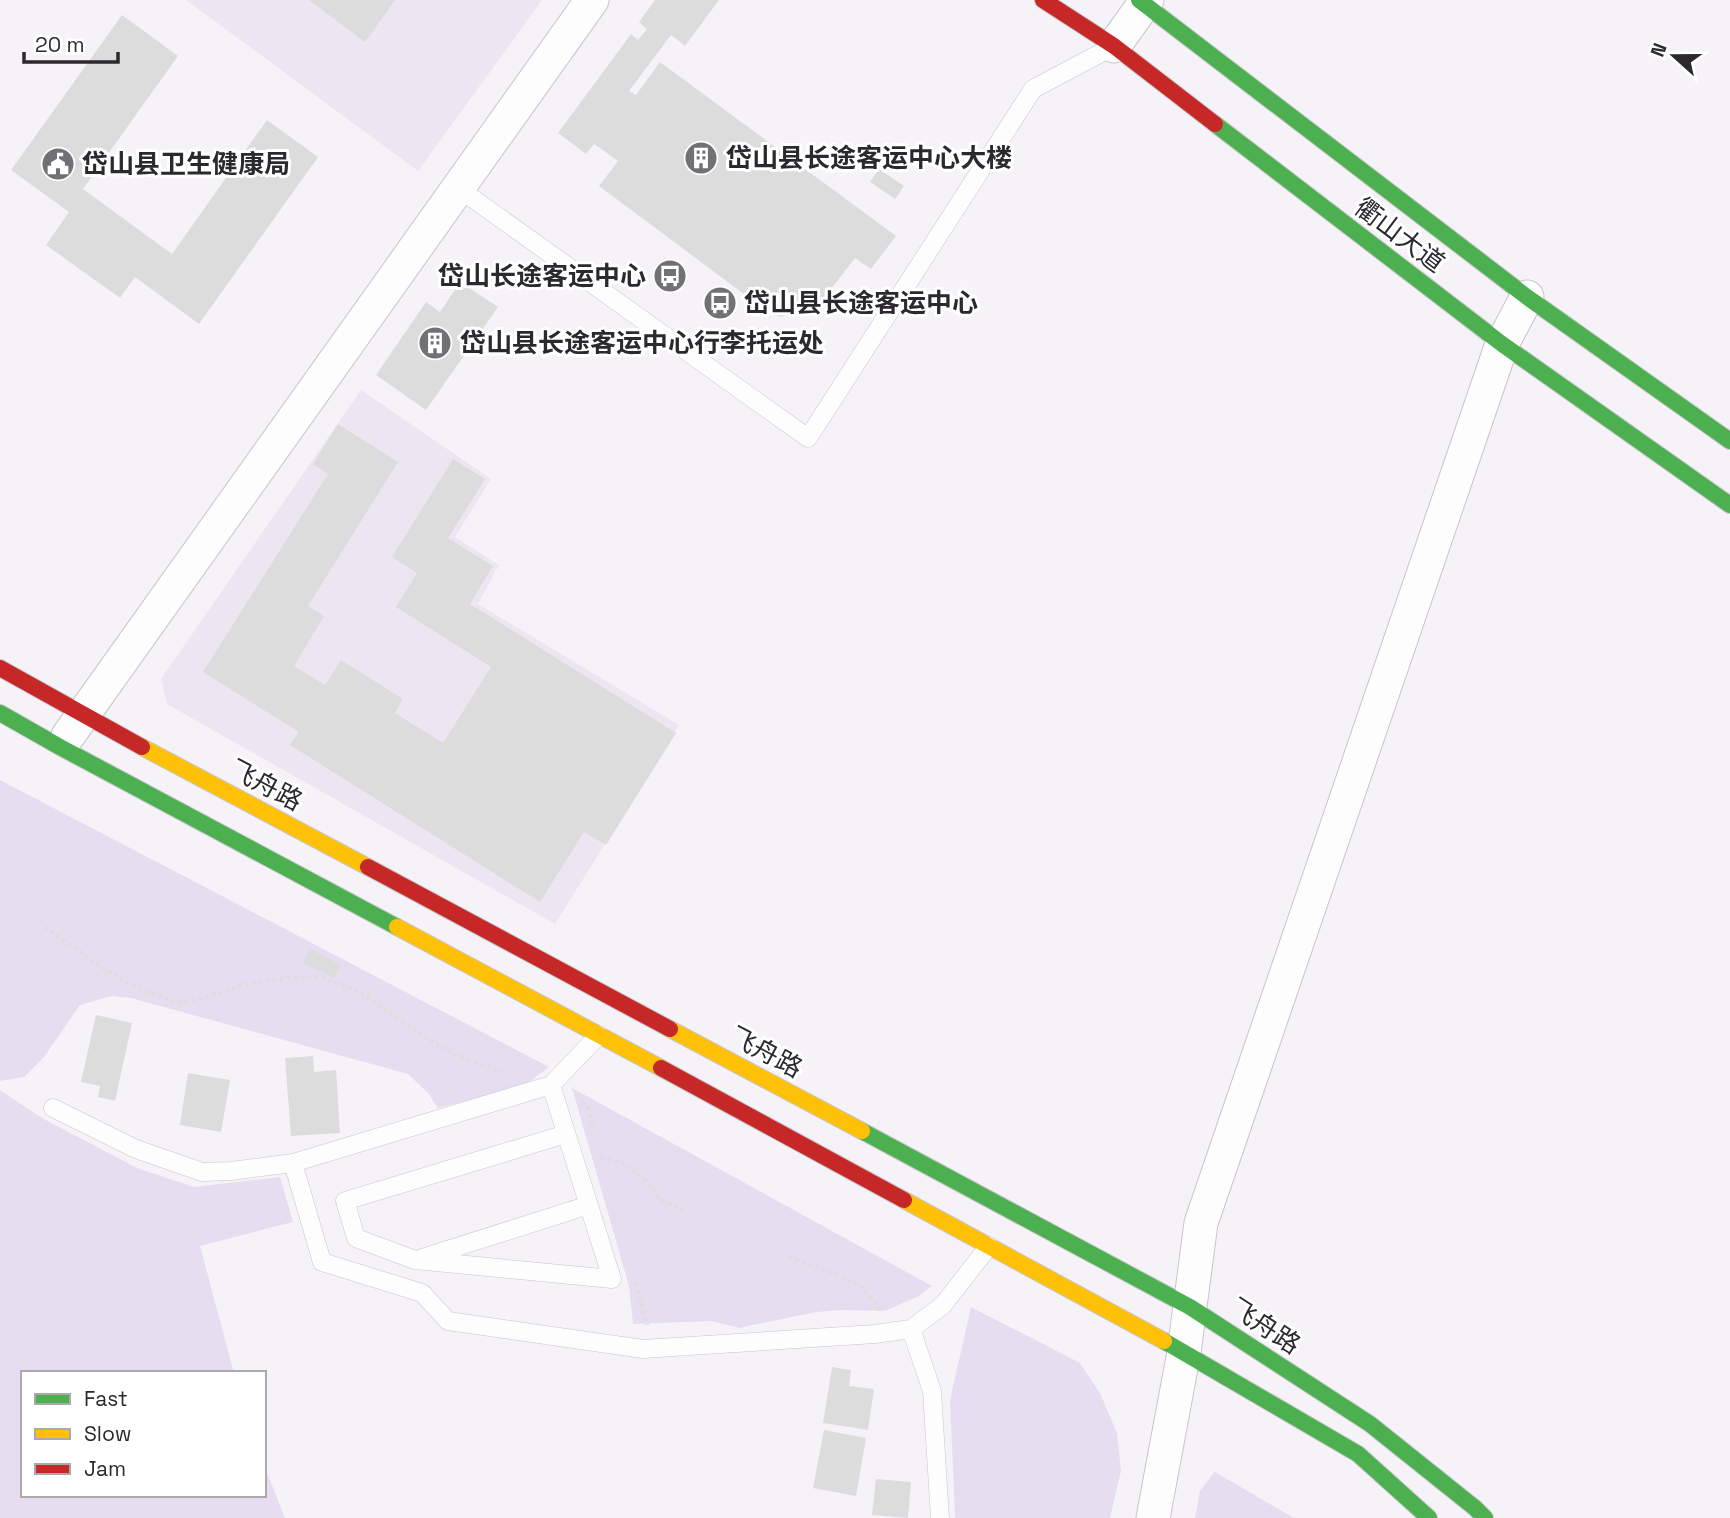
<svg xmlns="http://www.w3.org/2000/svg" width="1730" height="1518" font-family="'Space Grotesk','Noto Sans SC',sans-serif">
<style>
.built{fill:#ebe6f1}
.green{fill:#e7ddf1}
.building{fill:#dddcdc}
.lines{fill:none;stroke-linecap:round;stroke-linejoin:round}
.lane-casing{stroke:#c7c5c9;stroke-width:19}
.street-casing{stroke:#c7c5c9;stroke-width:35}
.fast-casing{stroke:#c7c5c9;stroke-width:18}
.slow-casing{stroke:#c7c5c9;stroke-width:18}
.jam-casing{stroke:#c7c5c9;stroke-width:18}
.path{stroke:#dfdedf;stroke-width:4.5;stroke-dasharray:3.5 3.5;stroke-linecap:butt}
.lane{stroke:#fefdfe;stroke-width:18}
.street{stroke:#fefdfe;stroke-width:33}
.fast{stroke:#4caf50;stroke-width:16}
.slow{stroke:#ffc107;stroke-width:16}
.jam{stroke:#c62828;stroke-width:16}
.labels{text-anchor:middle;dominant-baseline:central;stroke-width:6;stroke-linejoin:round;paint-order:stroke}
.poi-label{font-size:26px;font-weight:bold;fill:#2b292d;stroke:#fff;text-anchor:start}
.street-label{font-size:26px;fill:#2b292d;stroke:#fff}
</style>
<rect width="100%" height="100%" fill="#f5f3f8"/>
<!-- built -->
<path class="built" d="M186,0H542L418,171Z
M361,390L491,479L455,537L499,565L478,604L679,725L555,924L167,704L161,679Z"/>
<!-- green -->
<path class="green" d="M0,780L549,1067L524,1086L438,1108L428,1093L408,1074L131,998L111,996L80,1005L44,1057L24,1077L0,1081Z
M572,1088L932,1286L919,1296L885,1311L842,1310L816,1312L739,1328L711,1321L633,1324L629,1286Z
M0,1090L42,1118L137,1168L194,1187L280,1177L293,1222L200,1246L234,1373H23V1495H264V1465L285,1518H0Z
M971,1307L1080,1363L1100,1393L1117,1433L1121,1471L1110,1518H955L950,1400Z
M1215,1471V1472L1294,1518H1195L1200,1491Z"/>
<!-- building -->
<path class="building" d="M309,0H395L365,42Z
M655,0H719L685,46L671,35L629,91L636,95L660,62L896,236L871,269L855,258L812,314L797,304L790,313L782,317L772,315L599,186L618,161L594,144L586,154L558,133L631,34L638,40L647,29L639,22Z
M122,15L178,56L83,189L172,254L267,120L318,157L199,324L135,277L120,298L46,245L69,212L11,170Z
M879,169L904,186L895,199L870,182Z
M460,282L498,307L426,410L376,375L426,302L440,312Z
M338,424L398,462L308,606L324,616L294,666L325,685L341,660L403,699L395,713L443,743L491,667L396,607L417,573L392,557L453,459L485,479L448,538L493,566L470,604L676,733L606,845L584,832L540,902L290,745L299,732L203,672L328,474L313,464Z
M310,949L341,965L334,978L303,963Z
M96,1015L132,1023L115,1101L98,1097L100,1086L81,1082Z
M313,1056L314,1072L336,1070L340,1133L291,1136L285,1058Z
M188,1073L230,1080L221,1132L180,1125Z
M832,1367L851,1370L849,1386L874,1389L868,1430L823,1423Z
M824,1430L866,1438L856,1496L813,1488Z
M876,1479L911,1482L908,1518L872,1515Z"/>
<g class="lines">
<defs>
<path id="lane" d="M458,188L808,438L1033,89L1114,46
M551,1085L612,1279L415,1260L356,1238L345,1201L566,1134
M53,1108L136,1149L202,1172L231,1171L293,1163L551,1085L599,1035
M293,1163L322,1262L422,1293L448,1321L643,1349L875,1334L911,1329L943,1305L989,1246
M422,1258L589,1205
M911,1329L932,1391L940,1518"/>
<path id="street" d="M1114,46L1147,0
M68,736L592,0
M1153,1518L1184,1352L1201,1223L1502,344L1527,297"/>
<path id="fast" d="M1139,0L1527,297L1730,441
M1215,124L1502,344L1730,505
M0,713L60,747L397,927
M862,1131L1190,1307L1370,1424L1475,1508L1485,1518
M1164,1341L1358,1454L1429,1518"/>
<path id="slow" d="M142,747L368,867
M397,927L661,1068
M670,1029L862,1131
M904,1200L1164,1341"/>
<path id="jam" d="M1043,0L1114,46L1215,124
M0,668L142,747
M368,867L670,1029
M661,1068L904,1200"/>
</defs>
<!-- lane casing -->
<use href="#lane" class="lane-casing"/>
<!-- street casing -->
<use href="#street" class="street-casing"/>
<!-- fast casing -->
<use href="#fast" class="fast-casing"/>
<!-- slow casing -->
<use href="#slow" class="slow-casing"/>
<!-- jam casing -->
<use href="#jam" class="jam-casing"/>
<!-- path -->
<path class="path" d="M45,927L107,971L140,989L178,1003L195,1000L251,983L289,978L320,977L344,986L366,996L430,1040L456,1055L503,1072
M582,1103L587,1106L594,1129
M601,1157L627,1165L646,1181L658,1197L672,1206L684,1211
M789,1257L835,1274L859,1285L881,1310
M636,1283L647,1325"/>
<!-- lane -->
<use href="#lane" class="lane"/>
<!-- street -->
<use href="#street" class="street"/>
<!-- fast -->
<use href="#fast" class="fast"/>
<!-- slow -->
<use href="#slow" class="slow"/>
<!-- jam -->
<use href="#jam" class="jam"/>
</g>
<!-- icons -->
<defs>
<symbol id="building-disc" viewBox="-11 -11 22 22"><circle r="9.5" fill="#727074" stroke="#fff"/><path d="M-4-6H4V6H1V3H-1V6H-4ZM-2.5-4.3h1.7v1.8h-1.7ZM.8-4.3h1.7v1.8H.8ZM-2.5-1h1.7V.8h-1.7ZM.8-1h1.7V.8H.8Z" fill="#fff"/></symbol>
<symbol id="civic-disc" viewBox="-11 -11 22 22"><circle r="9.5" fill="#727074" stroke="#fff"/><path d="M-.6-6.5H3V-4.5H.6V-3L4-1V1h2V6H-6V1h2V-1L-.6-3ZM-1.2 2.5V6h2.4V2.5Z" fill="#fff"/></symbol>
<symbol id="bus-disc" viewBox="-11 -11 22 22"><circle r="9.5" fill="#727074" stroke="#fff"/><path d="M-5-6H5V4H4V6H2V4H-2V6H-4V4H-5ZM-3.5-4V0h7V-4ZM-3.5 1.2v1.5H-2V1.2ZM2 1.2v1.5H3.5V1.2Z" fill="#fff"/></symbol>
</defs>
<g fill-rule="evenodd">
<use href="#building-disc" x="682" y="139" width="38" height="38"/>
<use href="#civic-disc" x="39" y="145" width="38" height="38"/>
<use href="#bus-disc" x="651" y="257" width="38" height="38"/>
<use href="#bus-disc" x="701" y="284" width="38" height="38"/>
<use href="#building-disc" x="416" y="324" width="38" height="38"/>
</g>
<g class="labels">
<!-- poi labels -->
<g class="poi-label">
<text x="726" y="158">岱山县长途客运中心大楼</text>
<text x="82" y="164">岱山县卫生健康局</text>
<text x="646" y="276" text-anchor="end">岱山长途客运中心</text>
<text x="744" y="303">岱山县长途客运中心</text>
<text x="460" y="343">岱山县长途客运中心行李托运处</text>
</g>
<!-- street labels -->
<g class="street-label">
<text transform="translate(1400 235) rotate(37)">衢山大道</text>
<text transform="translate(266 785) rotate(28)">飞舟路</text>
<text transform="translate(766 1052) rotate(28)">飞舟路</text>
<text transform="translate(1265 1326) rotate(33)">飞舟路</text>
</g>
</g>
<!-- legend -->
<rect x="21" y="1371" width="245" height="126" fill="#ffffff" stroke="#aaa9ab" stroke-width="2"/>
<rect x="35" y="1394" width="35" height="10" fill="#4caf50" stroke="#aaa9ab" stroke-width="2"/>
<text x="84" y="1406" font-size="21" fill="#2b292d">Fast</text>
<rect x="35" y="1429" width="35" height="10" fill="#ffc107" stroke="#aaa9ab" stroke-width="2"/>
<text x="84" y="1441" font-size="21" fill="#2b292d">Slow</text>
<rect x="35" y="1464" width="35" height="10" fill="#c62828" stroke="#aaa9ab" stroke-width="2"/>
<text x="84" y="1476" font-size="21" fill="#2b292d">Jam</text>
<!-- north arrow -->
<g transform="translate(1674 56) rotate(291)" stroke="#ffffff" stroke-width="5" paint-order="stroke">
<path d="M0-5L12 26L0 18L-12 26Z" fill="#2b292d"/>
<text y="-10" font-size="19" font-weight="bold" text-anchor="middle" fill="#2b292d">N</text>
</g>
<!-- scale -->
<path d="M24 52v10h94v-10" fill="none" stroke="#2b292d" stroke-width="3.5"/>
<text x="35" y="52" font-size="21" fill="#2b292d" stroke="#ffffff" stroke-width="5" paint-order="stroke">20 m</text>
</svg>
